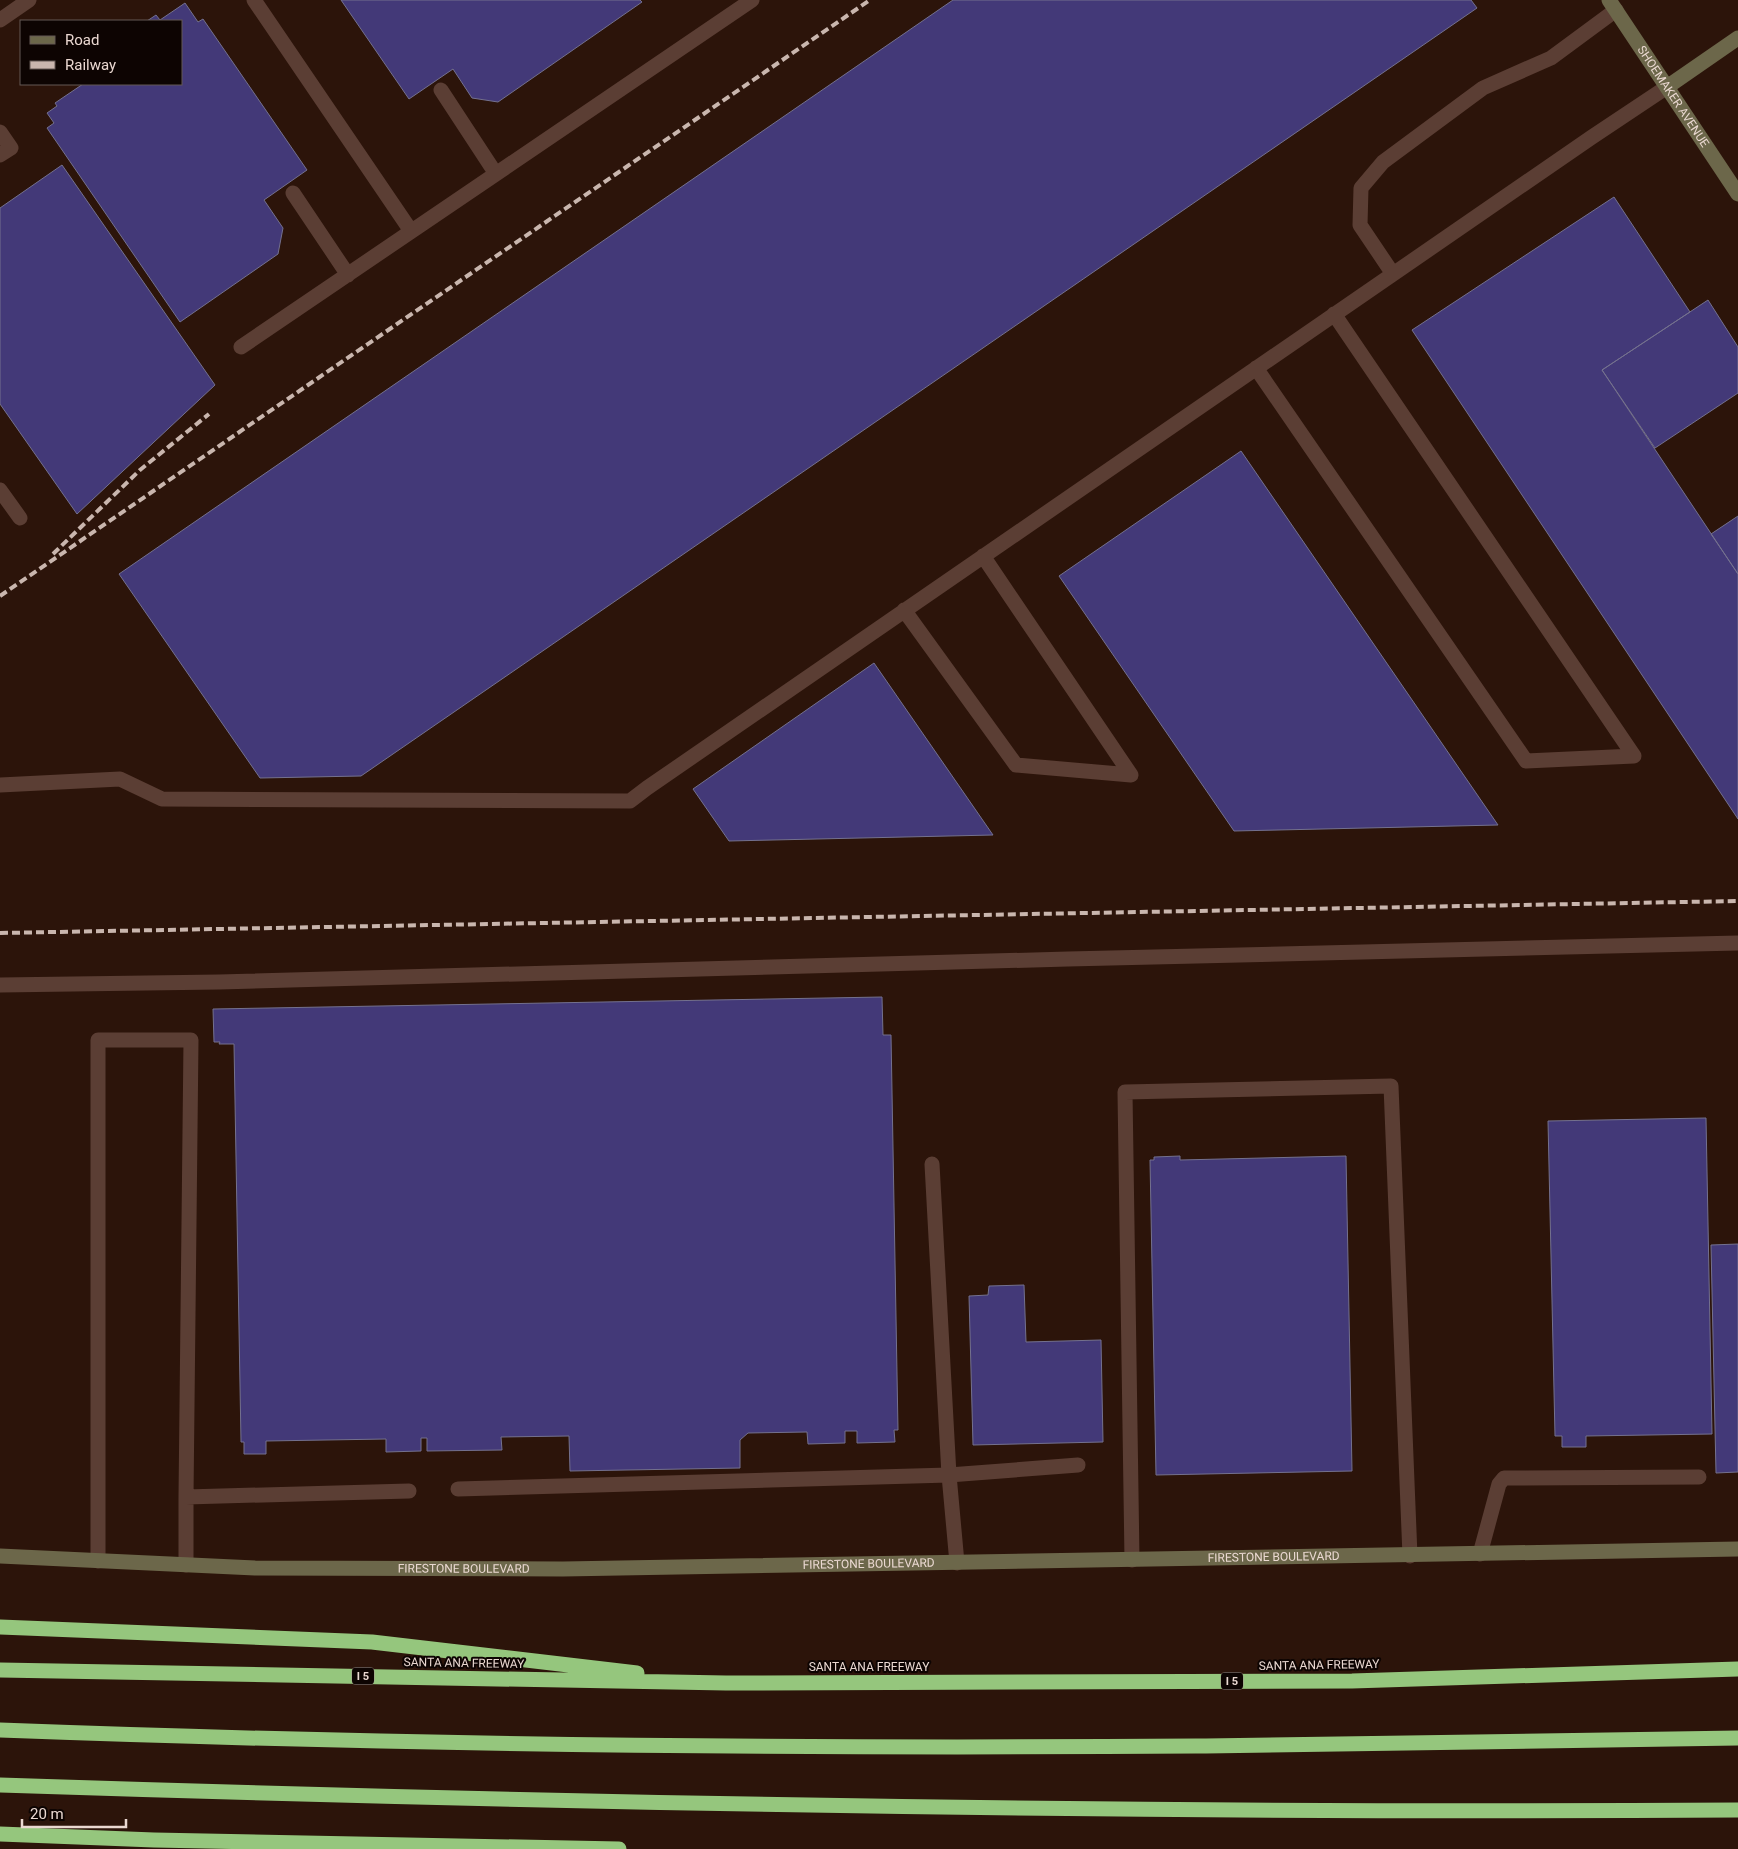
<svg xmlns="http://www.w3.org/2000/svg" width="1738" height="1849" font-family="Roboto,sans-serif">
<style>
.building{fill:#433978;stroke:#74718e}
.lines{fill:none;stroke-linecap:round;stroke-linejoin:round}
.lane{stroke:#5b3e34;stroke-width:15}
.street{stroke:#5b3e34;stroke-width:15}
.secondary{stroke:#6c674a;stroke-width:15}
.highway{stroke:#95c67d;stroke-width:15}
.rail{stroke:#c9b6ae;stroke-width:4;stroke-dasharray:8 4;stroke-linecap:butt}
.labels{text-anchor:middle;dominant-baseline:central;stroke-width:4;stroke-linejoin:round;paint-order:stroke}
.shield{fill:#0d0402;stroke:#a89893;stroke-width:1}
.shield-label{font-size:11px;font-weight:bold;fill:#ead8d1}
.street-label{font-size:12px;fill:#ead8d1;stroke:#0d0402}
</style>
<rect width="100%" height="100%" fill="#2c140a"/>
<!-- building -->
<path class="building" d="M341,0H640L642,2L498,102L472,98L453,69L409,99Z
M953,0H1471L1477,8L361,776L260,778L119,574Z
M185,3L198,22L203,19L307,170L264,200L283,228L278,254L180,322L47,128L54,123L47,113L57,106L55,103L83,84H181V21H147L156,15L160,20Z
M62,165L215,385L77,514L0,404V208Z
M1614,197L1690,312L1602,370L1738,574V819L1412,330Z
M1708,300L1738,347V393L1655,448L1602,370Z
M1241,451L1498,825L1234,831L1059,576Z
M1738,516V574L1711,534Z
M874,663L993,835L729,841L693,789Z
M882,997L883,1035H891L898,1430H894L895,1442L857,1443V1431H845V1443L808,1444L807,1432L748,1433L740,1440V1468L570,1471L569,1436L501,1437L502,1450L427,1451V1438H421V1451L386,1452V1439L266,1441V1454H244V1442H241L234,1044H219L220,1042H214L213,1009Z
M1706,1118L1712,1434L1586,1436V1447H1562V1436H1555L1548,1121Z
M1180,1156V1160L1346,1156L1352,1471L1156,1475L1150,1160H1154V1157Z
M1738,1244V1472L1716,1473L1711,1245Z
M1024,1285L1026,1342L1101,1340L1103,1442L973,1445L969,1296L988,1295L989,1286Z"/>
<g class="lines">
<!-- lane -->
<path class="lane" d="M254,0L411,231
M441,90L496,174
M0,132L11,148L0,155
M293,193L348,275
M1393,274L1360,225L1361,188L1383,162L1483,88L1551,58L1616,10
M241,347L752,0
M1256,368L1526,761L1634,756L1334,314
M0,490L20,518
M904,610L1016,765L1131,775L983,556
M0,785L120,779L162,799L630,801L647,788L1592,137L1667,87
M0,985L219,982L1068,959L1738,943
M932,1164L949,1475L957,1563
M458,1489L949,1475L1078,1465
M186,1497V1565
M1480,1554L1499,1484L1504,1478L1699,1477
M1132,1560L1125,1092L1391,1086L1410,1556
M98,1561V1040H191L186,1497L409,1491"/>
<!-- street -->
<path class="street" d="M0,20L29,0"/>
<!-- secondary -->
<g class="secondary">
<path id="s1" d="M1609,0L1738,194"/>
<path d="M1667,87L1738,38"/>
<path id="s2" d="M0,1556L255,1568L563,1569L1738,1549"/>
</g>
<!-- highway -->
<path class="highway" d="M0,1627L372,1642L637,1673
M0,1670L726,1683L1352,1681L1738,1669
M0,1730C399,1745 798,1749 1196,1746C1377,1745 1558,1741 1738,1738
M0,1785C579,1804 1158,1814 1738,1810
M0,1834L154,1840L619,1849"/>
<!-- rail -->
<path class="rail" d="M53,554L140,470L209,414
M0,596L870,0
M0,933L1738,901"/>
</g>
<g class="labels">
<!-- shield labels -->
<g class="shield">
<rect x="352" y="1667.5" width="22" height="17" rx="4"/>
<rect x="1221" y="1672.5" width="22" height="17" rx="4"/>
</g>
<g class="shield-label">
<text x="363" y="1676">I 5</text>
<text x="1232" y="1681">I 5</text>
</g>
<!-- street labels -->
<g class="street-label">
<text stroke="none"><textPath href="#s1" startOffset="116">SHOEMAKER AVENUE</textPath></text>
<text stroke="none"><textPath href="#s2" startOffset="1274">FIRESTONE BOULEVARD</textPath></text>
<text stroke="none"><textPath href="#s2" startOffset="869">FIRESTONE BOULEVARD</textPath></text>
<text stroke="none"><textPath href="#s2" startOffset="464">FIRESTONE BOULEVARD</textPath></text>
<text transform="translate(464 1663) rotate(1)">SANTA ANA FREEWAY</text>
<text transform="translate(1319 1665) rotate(-1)">SANTA ANA FREEWAY</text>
<text x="869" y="1667">SANTA ANA FREEWAY</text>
</g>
</g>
<!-- legend -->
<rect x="20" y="20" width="162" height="65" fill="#0d0402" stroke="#655955"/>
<rect x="30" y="36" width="25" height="8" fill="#6c674a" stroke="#655955"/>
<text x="65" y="45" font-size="15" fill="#ead8d1">Road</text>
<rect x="30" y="61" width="25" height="8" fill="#c9b6ae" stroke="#655955"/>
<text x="65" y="70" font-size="15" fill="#ead8d1">Railway</text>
<!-- scale -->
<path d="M22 1819v8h104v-8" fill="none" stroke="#ead8d1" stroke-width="2.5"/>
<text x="30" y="1819" font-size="15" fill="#ead8d1" stroke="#0d0402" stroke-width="4" paint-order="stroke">20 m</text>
</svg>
